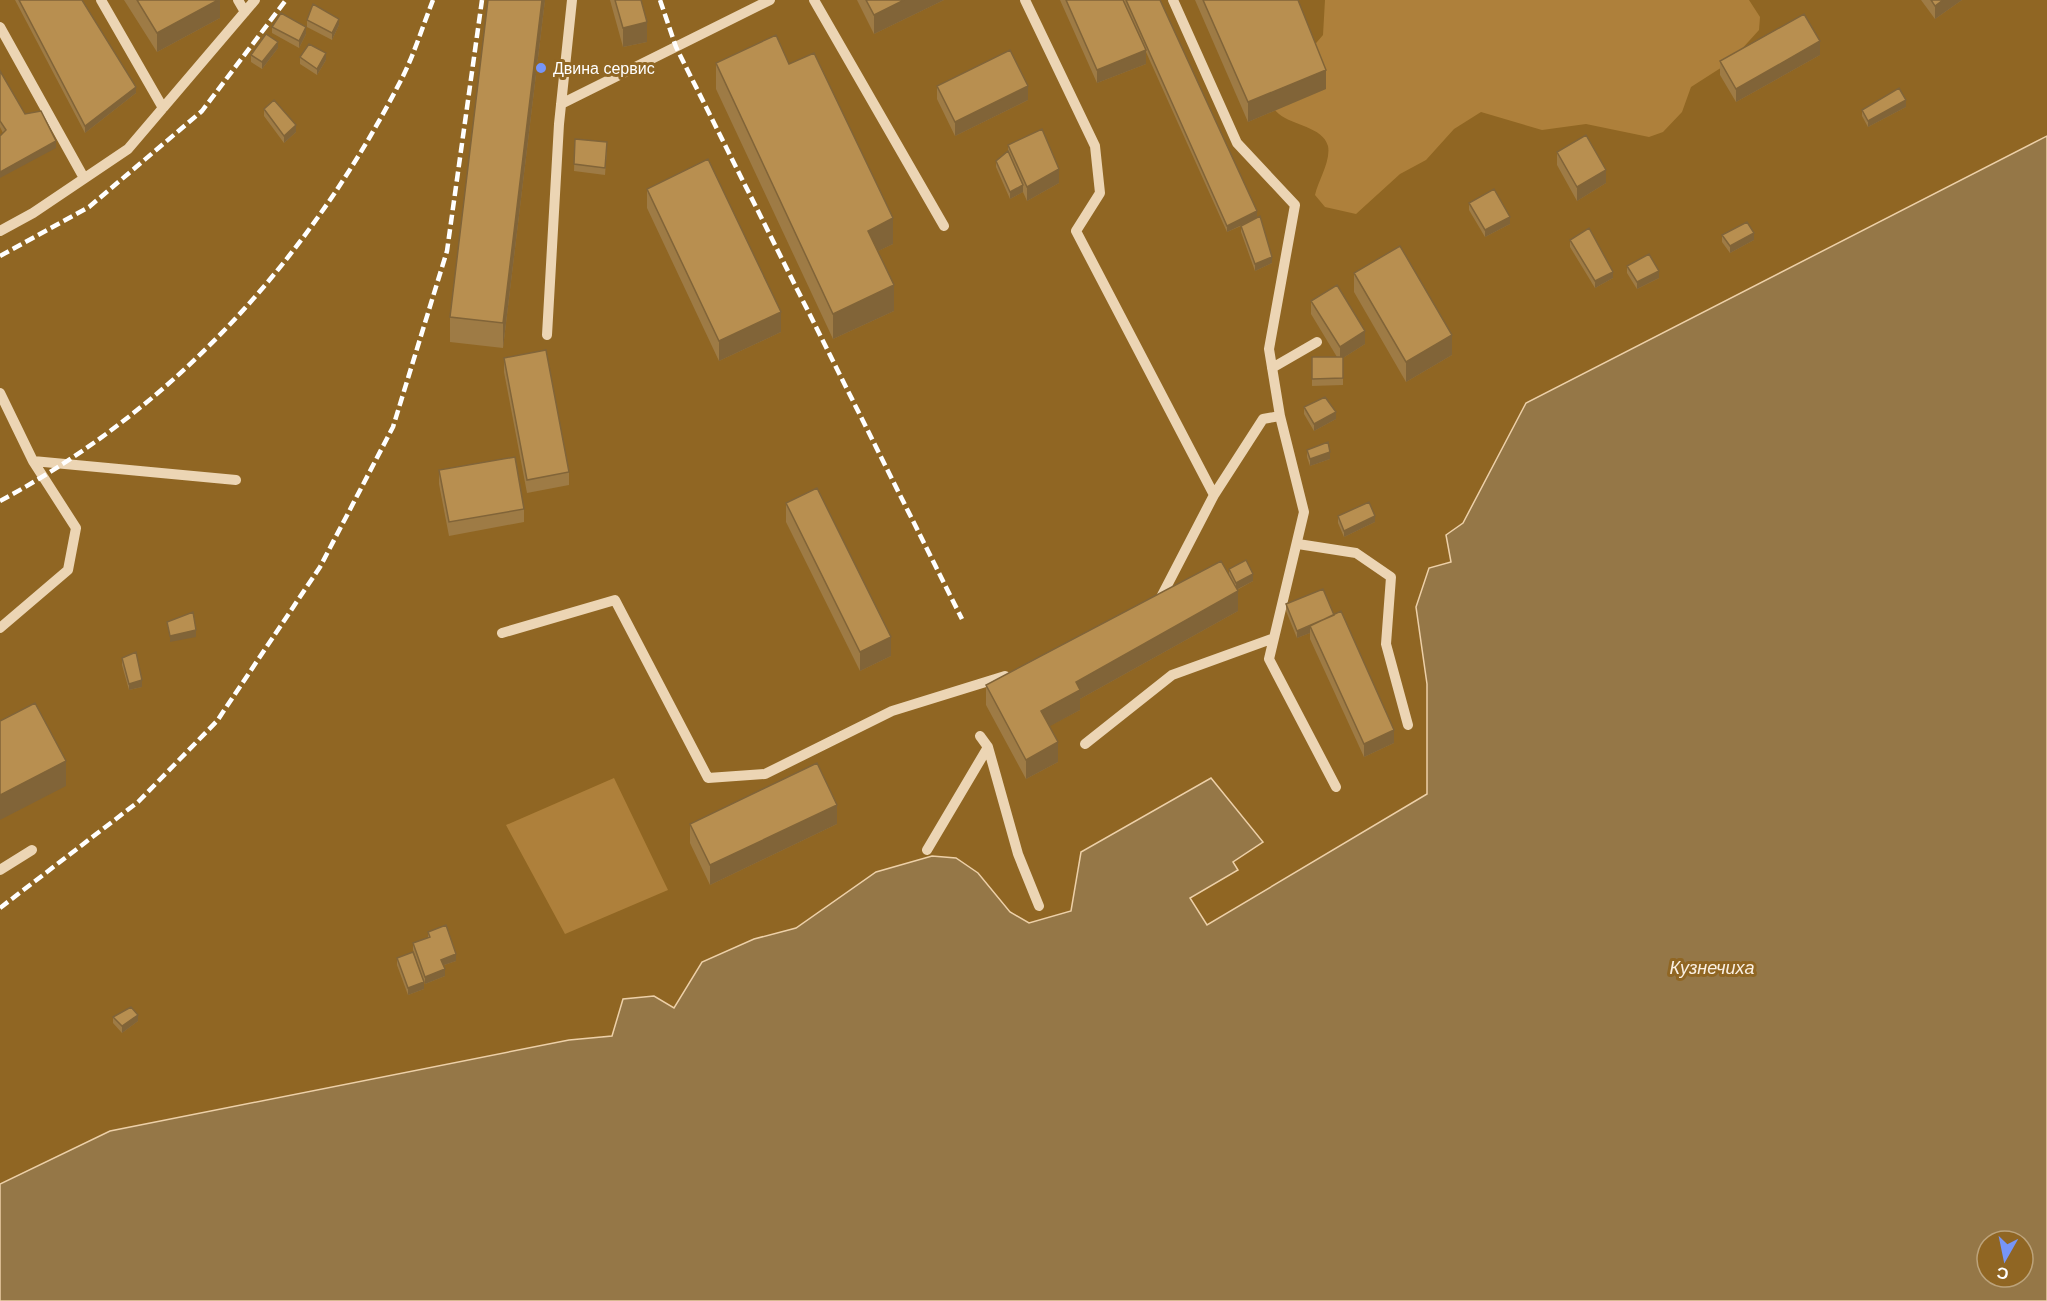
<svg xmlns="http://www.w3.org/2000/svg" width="2047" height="1301" font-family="Helvetica,sans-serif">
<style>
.green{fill:#ae803b}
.water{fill:#957747;stroke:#edd0a8;stroke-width:1.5;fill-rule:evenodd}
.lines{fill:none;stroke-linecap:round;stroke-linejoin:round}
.minor{stroke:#ecd5b4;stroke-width:10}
.rail{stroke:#fff;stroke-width:4.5;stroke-dasharray:10 4.5;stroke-linecap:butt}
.wall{fill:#9e7b45}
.shaded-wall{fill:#816438}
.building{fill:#b88f50;stroke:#816438;stroke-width:1.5}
.poi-dot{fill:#7695f8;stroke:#906623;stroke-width:2}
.labels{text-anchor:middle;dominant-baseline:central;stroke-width:6;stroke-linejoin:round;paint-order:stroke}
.poi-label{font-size:16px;fill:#fff;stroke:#906623;text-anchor:start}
.water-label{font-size:18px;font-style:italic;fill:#faf0e3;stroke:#906623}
</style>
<rect width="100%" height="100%" fill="#906623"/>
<!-- green -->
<path class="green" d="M1325,0H1749L1760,17L1759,30L1730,62L1691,87L1682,112L1663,132L1649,137L1586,124L1542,130L1481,112L1454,129L1426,160L1400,174L1356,214L1325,207L1315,195C1318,181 1331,161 1328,146C1323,127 1292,125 1279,114C1274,110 1271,104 1268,99L1323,35Z
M614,778L668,890L565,934L506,825Z"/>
<!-- water -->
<path class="water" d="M2047,136V1301H0V1184L110,1131L569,1040L612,1036L623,999L654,996L674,1008L702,962L754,939L796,928L876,872L932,856L956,858L978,873L1010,912L1029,923L1071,911L1081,852L1211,778L1263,842L1233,862L1238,870L1190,898L1207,925L1427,794V684L1416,607L1429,568L1451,562L1446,535L1463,523L1526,403ZM1987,1241H2023V1277H1987Z"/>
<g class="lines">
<!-- minor -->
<path class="minor" d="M101,0L163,108
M238,0L245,12
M814,0L944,226
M1025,0L1095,146L1100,193L1076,231L1214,495L1159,601
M1173,0L1237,143L1295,205L1269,349L1280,416L1304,512L1269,659L1336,787
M0,27L84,178
M561,104L770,0
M0,231L33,213L128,149L255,0
M547,335L559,124L572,0
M1272,368L1317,342
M0,393L33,461L236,480
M1214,495L1263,419L1280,416
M1298,544L1356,553L1391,577L1386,644L1408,725
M0,628L68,570L76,528L33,461
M502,633L615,600L708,778L765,774L892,711L1005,676
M980,736L988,747L1018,854L1039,906
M1085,744L1172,675L1274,638
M927,850L988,747
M0,870L32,850"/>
<!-- rail -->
<path class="rail" d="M660,0L676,47L962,619
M0,256L89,207L202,111L286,0
M0,501C175,407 308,260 399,84C413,58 422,28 433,0
M0,908L138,802L217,721L320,567L393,427L447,251L482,0"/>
</g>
<!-- wall -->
<path class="wall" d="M15,0H82L136,93L85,133Z
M124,0H220V18L157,52Z
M545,0L503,348L450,342V317Z
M610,0H641L647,42L623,47Z
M857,0H944L874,34Z
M1060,0H1160L1257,217L1272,263L1255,271L1241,232V226L1227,232L1146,52V64L1097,83Z
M1195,0H1298L1326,89L1248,122Z
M1921,0H1962L1935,19Z
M307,20L339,25L332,40L307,27Z
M272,27L306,34L299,48L272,33Z
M278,48L262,69L251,62V55Z
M1820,55L1736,102L1720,75V61Z
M300,57L326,60L317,75L300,64Z
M716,63L789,64L893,244L878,251L894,311L833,339L716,89Z
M0,71L25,114L56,148L3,133L0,127Z
M937,86L1028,100L955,136L937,99Z
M1906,107L1868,127L1862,116V110Z
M264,109L296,132L284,143L264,116Z
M575,139L607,149L605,175L574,171Z
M1008,145L1059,183L1027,201L1023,192L1010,199L996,167V161L1008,151Z
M1557,152L1606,183L1577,201L1557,165Z
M647,189L781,332L719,361L647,208Z
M1469,203L1510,224L1485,237L1469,210Z
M1722,235L1754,240L1730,253L1722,242Z
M1570,240L1613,278L1595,288L1570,247Z
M1627,266L1659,278L1637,289L1627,273Z
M1354,273L1452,355L1406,382L1354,292Z
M1311,301L1365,344L1343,358V385L1312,386V357H1337L1311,314Z
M504,358L569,472V485L527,493L504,372Z
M1304,407L1336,419L1314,431L1304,414Z
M1307,450L1330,459L1310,466L1307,457Z
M439,470L524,509V522L449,536L439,484Z
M786,503L891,656L860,671L786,522Z
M1338,516L1375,522L1344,537L1338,523Z
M1229,569L1253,581L1237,590L1238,611L1080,699V710L1049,726L1058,762L1026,779L986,705V685L1229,574Z
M1286,604L1334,615L1394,743L1364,757L1310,639V633L1297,638L1286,611Z
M122,658L142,687L129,690L122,665Z
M690,824H837L710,885L690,843Z
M428,932L456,961L444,965L445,976L425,984L413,950V943L428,938Z
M397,958L424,989L408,995L397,965Z
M113,1017L138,1021L122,1033L113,1023Z"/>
<!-- shaded-wall -->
<path class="shaded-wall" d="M218,0H220V18L157,52V33Z
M542,0H545L503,348V323Z
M904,0H944L874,34V15Z
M1943,0H1962L1935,19V6Z
M339,19V25L332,40V33Z
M647,22V42L623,47V28Z
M306,27V34L299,48V41Z
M1820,41V55L1736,102V89Z
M278,42V48L262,69V62Z
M1146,50V64L1097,83V70Z
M326,53V60L317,75V69Z
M1326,70V89L1248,122V102Z
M1028,86V100L955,136V122Z
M136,87V93L85,133V126Z
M1906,100V107L1868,127V121Z
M296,125V132L284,143V136Z
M56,141V148L0,178V172Z
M1059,169V183L1027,201V187Z
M1606,170V183L1577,201V187Z
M1023,185V192L1010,199V192Z
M1257,211V218L1227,232V226Z
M1510,217V224L1485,237V230Z
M893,218V244L868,256V231Z
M1754,233V240L1730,253V246Z
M1272,257V263L1255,271V264Z
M1659,271V278L1637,289V282Z
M1613,272V278L1595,288V281Z
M894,285V311L833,339V314Z
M781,312V332L719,361V341Z
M1365,331V344L1340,360V347Z
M1452,335V355L1406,382V362Z
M1336,412V419L1314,431V424Z
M1330,452V459L1310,466V459Z
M1375,516V522L1344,537V531Z
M1253,574V581L1236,590V583Z
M1238,591V611L1080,699V710L1041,731V711L1076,682Z
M1310,626V633L1297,638V631Z
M196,630V637L170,642V636Z
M891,637V656L860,671V652Z
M142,680V687L129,690V684Z
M1394,730V743L1364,757V744Z
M1058,742V762L1026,779V760Z
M66,761V786L0,820V795Z
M837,805V824L710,885V865Z
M456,954V961L441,966V960Z
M445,969V976L425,984V977Z
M424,982V989L408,995V988Z
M138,1015V1021L122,1033V1026Z"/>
<!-- building -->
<path class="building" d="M19,0H82L136,87L85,126Z
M137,0H218L157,33Z
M488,0H542L503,323L450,317Z
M615,0H641L647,22L623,28Z
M866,0H904L874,15Z
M1066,0H1123L1146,50L1097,70Z
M1126,0H1160L1257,211L1227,226Z
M1203,0H1298L1326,70L1248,102Z
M1931,0H1943L1935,6Z
M313,4L339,19L332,33L307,20Z
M281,13L306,27L299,41L272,27Z
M1804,14L1820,41L1736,89L1720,61Z
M266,34L278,42L262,62L251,55Z
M776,35L789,64L814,53L893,218L868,231L894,285L833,314L716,63Z
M309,44L326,53L317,69L300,57Z
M1010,50L1028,86L955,122L937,86Z
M0,71L25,114L41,111L56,141L0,172V136L6,130L0,121Z
M1899,88L1906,100L1868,121L1862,110Z
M274,100L296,125L284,136L264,109Z
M1042,129L1059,169L1027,187L1008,145Z
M1586,135L1606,170L1577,187L1557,152Z
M575,139L607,142L605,168L574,164Z
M1008,151L1023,185L1010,192L996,161Z
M708,159L781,312L719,341L647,189Z
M1494,189L1510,217L1485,230L1469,203Z
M1260,216L1272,257L1255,264L1241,226Z
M1747,222L1754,233L1730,246L1722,235Z
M1589,228L1613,272L1595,281L1570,240Z
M1400,246L1452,335L1406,362L1354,273Z
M1649,254L1659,271L1637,282L1627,266Z
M1337,285L1365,331L1340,347L1311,301Z
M546,350L569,472L527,480L504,358Z
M1312,357H1343V378L1312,379Z
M1325,397L1336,412L1314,424L1304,407Z
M1328,442L1330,452L1310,459L1307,450Z
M515,457L524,509L449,522L439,470Z
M817,488L891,637L860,652L786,503Z
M1369,502L1375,516L1344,531L1338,516Z
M1246,560L1253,574L1236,583L1229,569Z
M1221,561L1238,591L1076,682L1080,690L1041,711L1058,742L1026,760L986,685Z
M1323,589L1334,615L1297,631L1286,604Z
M1341,611L1394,730L1364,744L1310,626Z
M193,612L196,630L170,636L167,622Z
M136,652L142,680L129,684L122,658Z
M35,703L66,761L0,795V721Z
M817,763L837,805L710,865L690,824Z
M446,925L456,954L441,960L445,969L425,977L413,943L430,937L428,932Z
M413,952L424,982L408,988L397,958Z
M131,1007L138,1015L122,1026L113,1017Z"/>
<!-- markers -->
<circle class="poi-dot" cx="541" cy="68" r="6"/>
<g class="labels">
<!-- poi labels -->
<g class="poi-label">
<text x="553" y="68">Двина сервис</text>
</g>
<!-- water labels -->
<g class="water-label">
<text x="1712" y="968">Кузнечиха</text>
</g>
</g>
<!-- north arrow -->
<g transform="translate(2005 1259) rotate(189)"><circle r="28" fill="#906623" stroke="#bca37b" stroke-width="1.5"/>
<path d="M0-4.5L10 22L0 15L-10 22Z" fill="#7695f8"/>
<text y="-9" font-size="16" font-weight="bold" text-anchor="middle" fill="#ffffff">С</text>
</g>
</svg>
